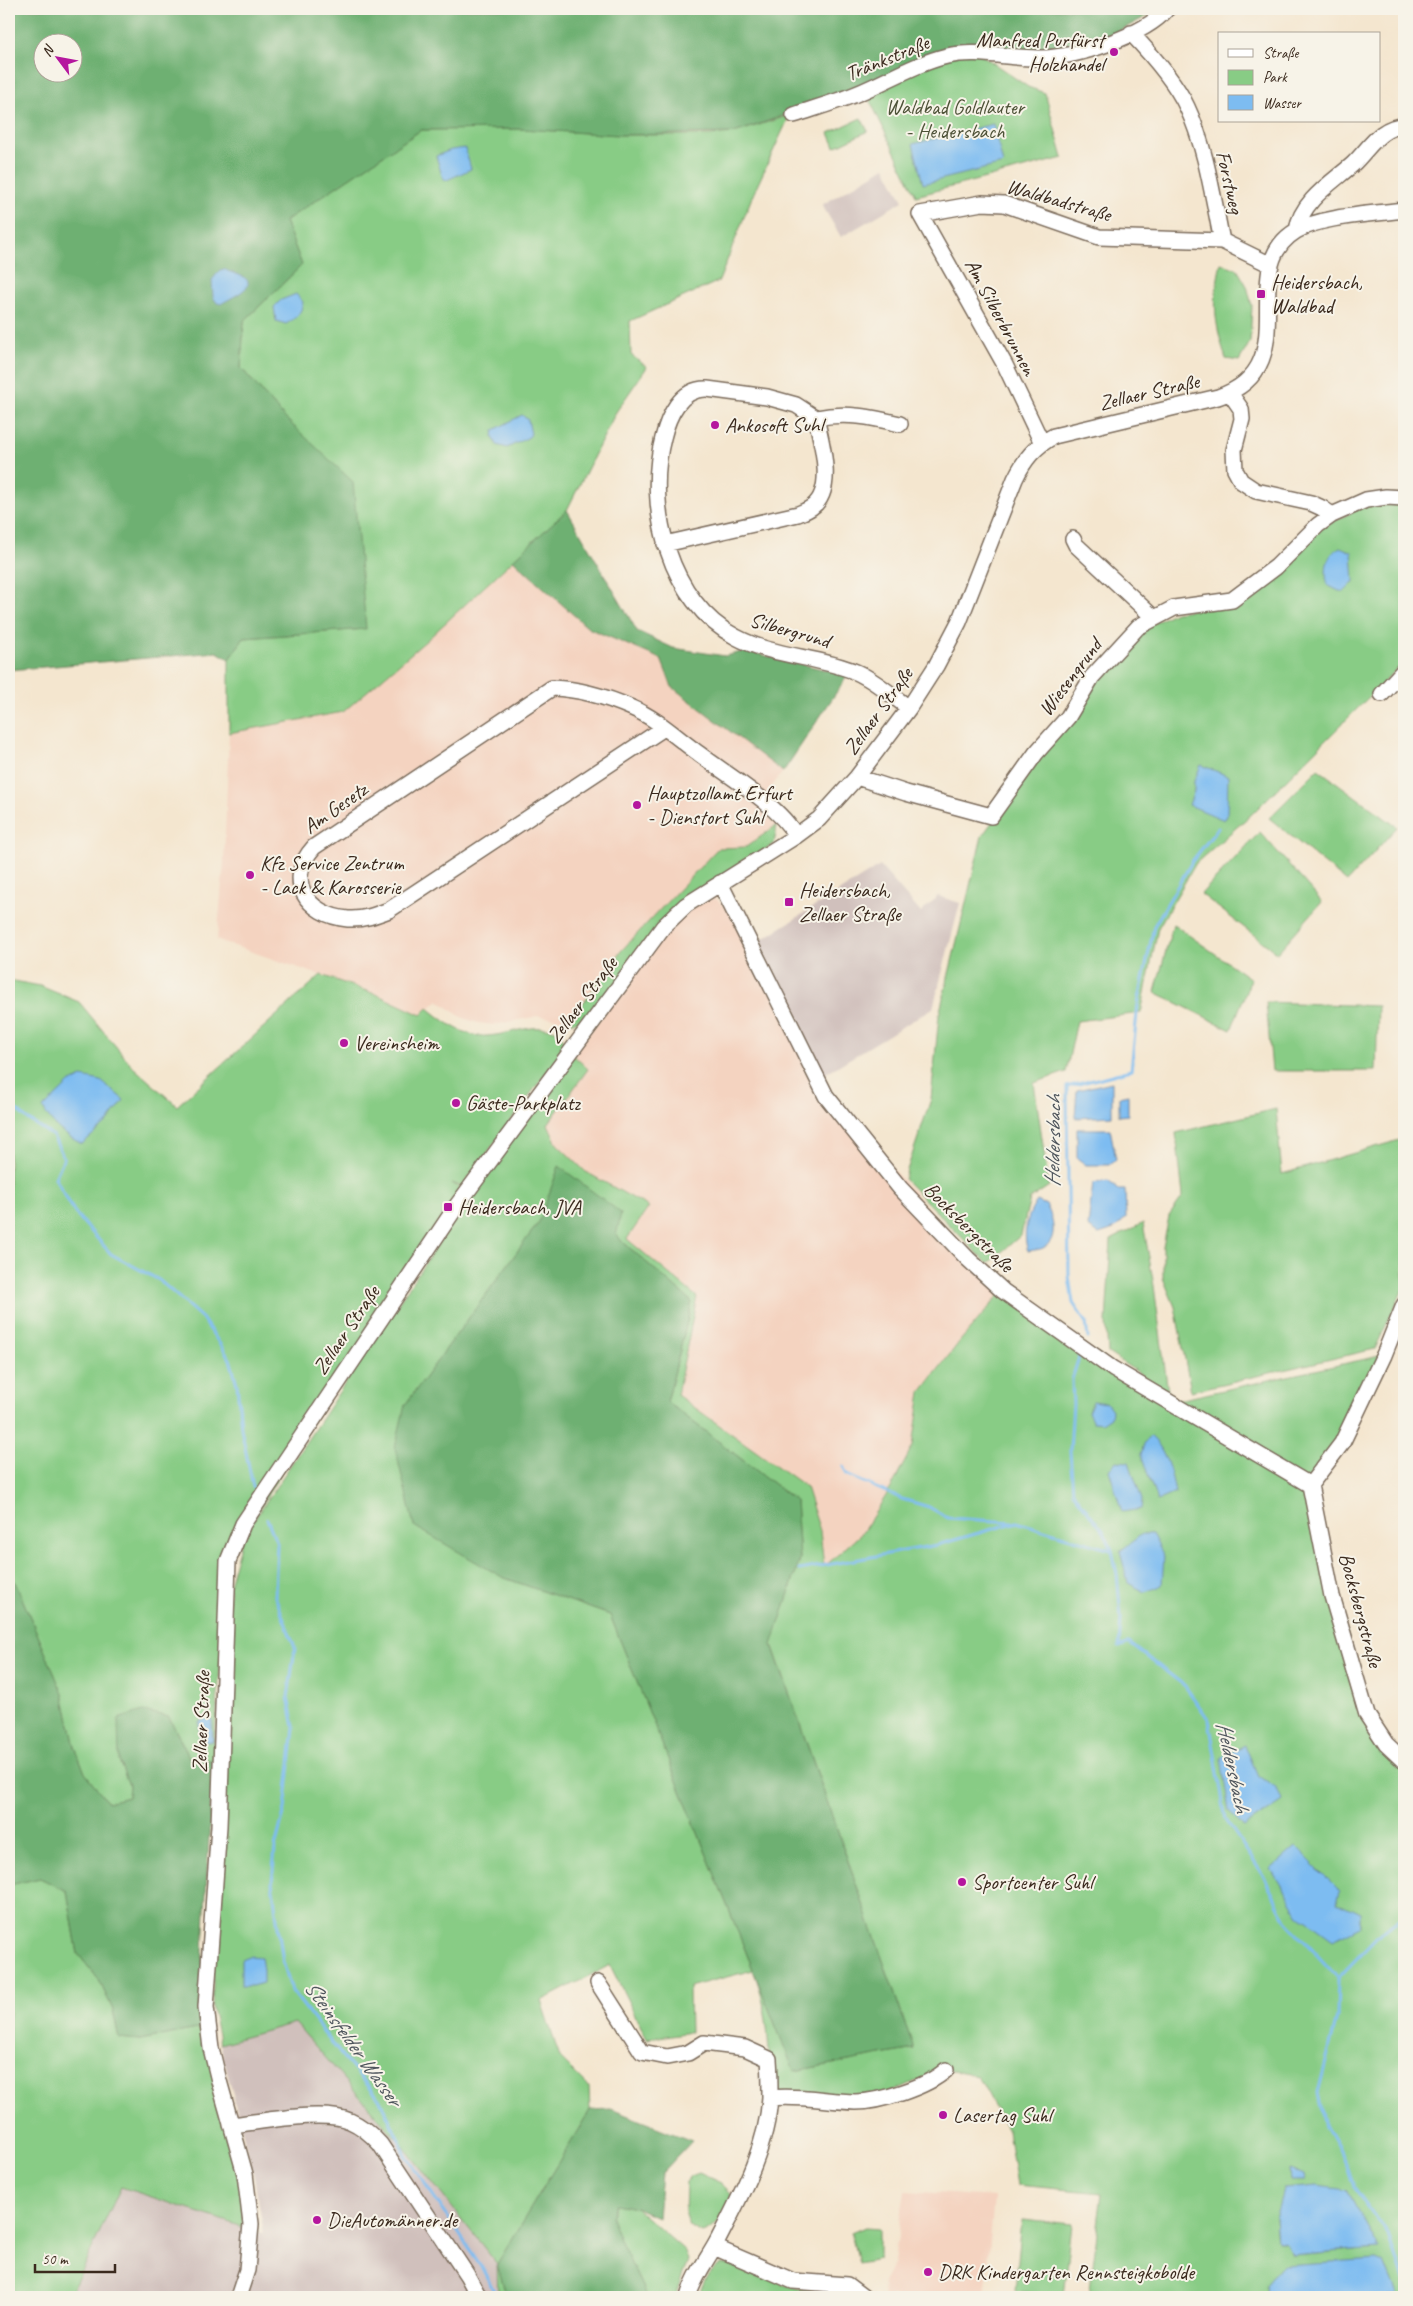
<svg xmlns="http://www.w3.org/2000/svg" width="1413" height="2306" font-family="Caveat,sans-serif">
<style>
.built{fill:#f4d3c0}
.industrial{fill:#d0c0bc}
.green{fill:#88cc85;stroke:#627b52;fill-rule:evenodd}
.forest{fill:#6eb072;stroke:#546d48;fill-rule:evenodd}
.water{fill:#7dbcf1;stroke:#5c7388}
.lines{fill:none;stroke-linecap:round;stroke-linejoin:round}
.stream{stroke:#7dbcf1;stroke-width:3}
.minor-casing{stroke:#7c6c5c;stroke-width:18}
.minor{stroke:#fff;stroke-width:15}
.poi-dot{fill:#b5179e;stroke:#f7f3e8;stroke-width:2}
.labels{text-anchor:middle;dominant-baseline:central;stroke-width:4;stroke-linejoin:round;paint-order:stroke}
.poi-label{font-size:21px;fill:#3b2a1e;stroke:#f7f3e8;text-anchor:start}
.street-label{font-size:21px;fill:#3b2a1e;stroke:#f7f3e8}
.park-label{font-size:21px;fill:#4e5238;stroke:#f7f3e8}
.water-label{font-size:22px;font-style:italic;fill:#4f565d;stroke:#f7f3e8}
</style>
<rect width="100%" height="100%" fill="#f7f3e8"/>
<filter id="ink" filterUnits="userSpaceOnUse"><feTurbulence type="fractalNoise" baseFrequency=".02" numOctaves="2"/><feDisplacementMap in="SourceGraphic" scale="10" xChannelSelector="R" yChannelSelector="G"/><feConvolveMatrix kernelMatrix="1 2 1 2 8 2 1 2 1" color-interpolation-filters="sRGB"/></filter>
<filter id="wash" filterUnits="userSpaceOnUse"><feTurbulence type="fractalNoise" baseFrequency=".0096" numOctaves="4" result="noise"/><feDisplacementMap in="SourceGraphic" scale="20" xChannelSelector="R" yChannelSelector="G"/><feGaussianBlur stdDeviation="1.12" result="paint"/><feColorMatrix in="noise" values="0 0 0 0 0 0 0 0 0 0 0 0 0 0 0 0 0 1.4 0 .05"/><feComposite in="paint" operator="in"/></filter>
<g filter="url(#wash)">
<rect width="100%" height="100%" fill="#f4e6cf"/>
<!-- built -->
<path class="built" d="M513,560L588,628L661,659L672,687L783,772L757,805L777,825L746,847L718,848L621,951L569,1022L553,1018L538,1016L494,1025L478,1023L461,1017L438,1000L421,1015L378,995L217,940L224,862L229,733L343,712L428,639Z
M715,898L728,909L826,1096L1003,1291L921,1392L913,1446L891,1488L862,1533L824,1567L820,1531L806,1487L677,1395L697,1297L627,1239L649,1207L586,1172L557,1144L548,1124L587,1069L573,1055L670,927L695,906Z
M905,2191L994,2197L985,2297H883L884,2281L894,2262Z"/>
<!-- industrial -->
<path class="industrial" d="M885,167L903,201L841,237L822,205Z
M880,866L921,913L938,896L960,903L933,1008L823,1075L756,943Z
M295,2022L405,2148L497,2264L502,2297H69L121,2187L264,2233L254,2177L220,2044Z"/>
<!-- green -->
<path class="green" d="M973,49L1028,87L1045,93L1063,158L916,196L864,88Z
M790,115L752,197L719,281L630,321L631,355L647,367L616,412L567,510L428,639L343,712L229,733V659L244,638L366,629L284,417L241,368L244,321L302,265L285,221L421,130L521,129L620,135H710L734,133Z
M861,118L868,131L835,147L829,133Z
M1221,263L1237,269L1247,286L1252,306L1250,342L1239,361L1226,359C1214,321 1212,303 1221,263Z
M1404,504V662L1253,813L1196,863L1158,928L1141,1013L1077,1021L1066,1072L1034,1083L1049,1186L1030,1199L1021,1235L988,1264L904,1179L931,1099L939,1015L982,836L1096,679L1141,630L1175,612L1234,605L1321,528L1366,505Z
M1318,769L1397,827L1347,882L1269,818Z
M777,825L774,844L711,883L585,1022H569L621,951L718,848L746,847Z
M1260,832L1322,902L1277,953L1201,894Z
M1173,924L1251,979L1231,1030L1155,992Z
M321,975L378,995L421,1015L428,1008C444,1021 465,1038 487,1036C515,1034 530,1022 559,1031L566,1046L462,1187L452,1183L466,1192L330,1391L228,1561L213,1760L191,1761L169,1717L119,1761L129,1785L128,1797L108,1802L85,1773L75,1747L63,1694L9,1568V980L40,986L79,1002L133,1067L177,1106Z
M1266,1002L1378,1006L1376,1071H1272Z
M573,1055L588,1069L548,1124L557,1144L586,1172L649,1207L627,1239L697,1297L677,1395L806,1487L820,1531L824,1567L862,1533L891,1488L913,1446L921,1392L960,1341L1003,1291L1169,1402L1384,1355L1310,1485L1367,1715L1404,1761V2297H1398L1384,2263L1273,2278L1266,2285L1267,2297H1089L1102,2193L1017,2185L1008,2131L978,2076L942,2069L877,2099L770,2098C769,2054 770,2011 753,1970L689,1987L690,2032L647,2039L610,1965L541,2001L560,2058L589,2087L590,2110L497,2264L507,2297H498L497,2264L405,2148L295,2023L220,2044L212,2007L230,1581L242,1538L469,1197ZM539,1222L616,1236L692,1302L667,1402L796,1501L800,1559L772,1644L914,2049L794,2071L610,1615L502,1577L405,1405ZM1347,2190L1378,2248L1291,2255L1286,2243L1277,2241L1275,2218Z
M1276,1109L1282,1174L1403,1139L1404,1287L1375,1349L1191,1391L1175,1307L1163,1278V1247L1169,1216L1183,1196L1176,1133Z
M1143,1223L1154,1286L1168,1392L1108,1353L1106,1322L1111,1240Z
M40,1878L67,1891L78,1954L99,1980L113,2010L119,2038L140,2040L202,2028L242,2180L243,2227L121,2187L69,2297H9V1885Z
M699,2173L721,2183L731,2193C731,2209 717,2229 702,2233L689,2226L685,2215L686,2183L691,2176Z
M616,2204L636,2208L684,2250L688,2260L675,2297H647L622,2245L611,2218Z
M1022,2219L1072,2224L1064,2296L1015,2291Z
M865,2227L879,2228V2259L858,2263L851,2233Z
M721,2264L734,2265L777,2283L800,2289H820L855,2296V2297H699C702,2282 708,2273 721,2264Z"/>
<!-- forest -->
<path class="forest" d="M9,9H1156L1153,13L1089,47L1041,55L973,49L734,133L620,135L521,129L421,130L285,221L302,265L244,321L241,368L284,417L353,482L366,629L244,638L229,659L217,652L9,670ZM42,42H72V72H42Z
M567,510L637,631L673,648L725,656L745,651L848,675L783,772L672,687L661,659L588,628L513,560Z
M559,1166L621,1213L616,1236L692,1302L667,1402L796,1501L800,1559L772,1645L914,2049L794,2071L610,1615L502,1577L414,1526L395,1448L405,1405L539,1222Z
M9,1568L63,1694L75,1747L85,1773L108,1802L128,1797L129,1785L119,1761L118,1719L143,1711L169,1717L191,1761L213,1760L200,2008L202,2028L140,2040L119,2038L113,2010L99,1980L78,1954L67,1891L40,1878L9,1885Z
M611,2109L692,2141L662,2173L658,2217L636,2208L616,2204L611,2217L622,2245L647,2297H507L497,2264L590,2110Z"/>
<!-- water -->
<path class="water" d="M993,124L1003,164L923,184L913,144Z
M465,148L471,169L447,180L443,179L436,156L451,150Z
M224,269C230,273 241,274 246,279C256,288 228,299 221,304L217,303L213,297L212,280L220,270Z
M296,294L303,302C302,313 295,319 286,324L276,321L274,307L281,300Z
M522,415L528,420L531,434L529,437L507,448L497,445L493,437L494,430Z
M1340,547L1352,552L1354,582L1343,593L1327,585C1325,569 1325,556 1340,547Z
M1201,765L1228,776L1227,815L1224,820L1189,805L1194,791V781Z
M82,1077L101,1081L124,1100L108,1122L82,1144C66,1136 51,1125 43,1108L69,1083Z
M1112,1082V1116L1075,1118L1077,1090Z
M1128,1095V1115L1119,1116V1097Z
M1077,1129H1110L1116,1159L1109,1165H1086L1077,1158Z
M1108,1181L1119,1190H1125L1126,1218L1114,1229L1099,1234L1088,1227L1093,1183Z
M1037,1201L1046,1205C1053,1217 1059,1240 1043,1248C1039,1250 1032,1250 1028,1251C1022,1235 1027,1215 1037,1201Z
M1093,1401L1107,1403L1112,1410L1111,1417L1102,1423L1093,1422L1088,1412Z
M1150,1436C1165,1447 1172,1475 1175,1493L1157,1501L1141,1454L1144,1444Z
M1116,1461L1129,1462L1142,1500L1141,1509L1122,1512L1109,1470Z
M1142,1534H1152L1164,1556L1162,1585L1145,1592L1128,1583L1120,1551Z
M205,1719H212L213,1741L206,1742L200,1741L199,1722Z
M1245,1745L1258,1776L1275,1787L1283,1801L1244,1827L1229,1811L1221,1758Z
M1296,1847L1340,1891L1337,1902L1360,1913V1926L1333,1940L1299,1915L1271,1869Z
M251,1956L261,1957L263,1970V1983L252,1986H241V1960Z
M1289,2169L1304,2174L1305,2180H1290Z
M1317,2186L1347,2190L1379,2248L1291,2255L1286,2243L1277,2241L1275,2218L1283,2189Z
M1377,2259L1384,2262L1398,2297H1267L1266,2285L1283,2265Z"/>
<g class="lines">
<!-- stream -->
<path class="stream" d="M9,1103L27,1119L53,1136L64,1158L55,1178L75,1213L111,1254L159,1280L202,1318L230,1359L237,1384L241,1428L253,1487
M1088,1338L1086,1323L1073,1303L1069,1277L1067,1087L1131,1070L1138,1004L1154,926L1193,860L1218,828
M1080,1354L1072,1379L1073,1404L1070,1451L1073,1492L1104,1532L1112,1550L1117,1574L1121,1618L1119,1647L1129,1643L1185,1686L1209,1720L1226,1820L1263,1875L1287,1922L1338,1978L1337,2018L1318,2093L1325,2127L1347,2165L1354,2187L1390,2238L1404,2280
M843,1466L847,1475L902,1499L929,1507L948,1518L1012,1522
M267,1519L277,1543L275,1596L295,1648L288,1697L294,1727L285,1809L275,1847L272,1883L283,1962L292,1991L342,2056L379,2098L407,2157L481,2266L497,2297
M799,1570L937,1545L1017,1522L1111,1550
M1338,1978L1384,1930L1404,1916"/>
</g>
</g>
<g filter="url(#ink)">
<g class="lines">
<defs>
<path id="minor" d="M1131,33C1151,54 1175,81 1187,107C1206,147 1213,198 1222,241
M794,115C815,108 836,102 856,94C886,82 914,64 947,56C979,49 1009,59 1042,58C1077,57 1144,36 1167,9
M1297,230C1301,201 1333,182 1353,164C1369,149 1380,126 1404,126
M1230,393L1241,409L1242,419L1234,450L1235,470L1241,481L1256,491L1311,503L1322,508L1332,515
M816,418C846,412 871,417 900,424
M1042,443L1005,365L920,214L982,203L1004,204L1099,237L1222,241L1271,265
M1073,539L1076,545L1153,617
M665,544L798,514C803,512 808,510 812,507C836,490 821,441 816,418L796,405L767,397L707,389C680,388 668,417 663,438C645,507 670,603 736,637C773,657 818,656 856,672C875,680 892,696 909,708
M1382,694L1404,670
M664,728L389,910C376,915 363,920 348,919C306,915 284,880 314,847L552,688C579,689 607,697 632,708C656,718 677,738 698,753C727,775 779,805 796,836
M857,777L906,793L991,816L1036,753L1068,717L1092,677L1138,627L1174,608L1232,600L1276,567L1318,525L1332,515L1366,500L1386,497L1404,498
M720,883L826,1096L900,1188L968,1259L1003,1291L1113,1369L1310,1485L1332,1596L1367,1715L1386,1744L1404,1761
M1310,1485L1342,1443L1384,1355L1404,1305
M598,1983L642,2052L667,2057L688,2053L704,2043L745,2048L769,2059C770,2071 770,2084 770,2097C767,2148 741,2195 718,2240C708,2259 694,2276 688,2297
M770,2098C799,2095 826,2101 855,2102C880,2102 927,2087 946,2070
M231,2125C261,2122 324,2109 350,2121C362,2126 371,2134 380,2144L467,2275L479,2297
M714,2247L793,2281L847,2285L863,2297
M238,2297L247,2270L251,2224L245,2174L219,2081L211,2048L206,2007L219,1826L228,1561L243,1524L458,1204L663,927L686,905L796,836L819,819L857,777L909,708L936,666L959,622L1015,479C1024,460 1035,446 1054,436L1218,397C1309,366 1233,269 1296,231C1321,216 1375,214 1404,210"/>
</defs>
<!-- minor casing -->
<use href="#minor" class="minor-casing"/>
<!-- minor -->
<use href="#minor" class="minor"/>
</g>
</g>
<!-- markers -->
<g class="poi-dot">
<circle cx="1114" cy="52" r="5"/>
<rect x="1256" y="289" width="10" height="10" rx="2.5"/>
<circle cx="715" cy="425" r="5"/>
<circle cx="637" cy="805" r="5"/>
<circle cx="250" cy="875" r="5"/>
<rect x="784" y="897" width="10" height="10" rx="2.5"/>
<circle cx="344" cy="1043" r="5"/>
<circle cx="456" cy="1103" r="5"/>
<rect x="443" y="1202" width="10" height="10" rx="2.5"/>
<circle cx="962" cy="1882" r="5"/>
<circle cx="943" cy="2115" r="5"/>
<circle cx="317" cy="2220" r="5"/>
<circle cx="928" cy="2272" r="5"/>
</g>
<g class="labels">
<!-- poi labels -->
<g class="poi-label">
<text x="1104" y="40" text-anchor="end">Manfred Purfürst<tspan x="1104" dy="24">Holzhandel</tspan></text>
<text x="1271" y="282">Heidersbach,<tspan x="1271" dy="24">Waldbad</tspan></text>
<text x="725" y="425">Ankosoft Suhl</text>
<text x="647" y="793">Hauptzollamt Erfurt<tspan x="647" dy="24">- Dienstort Suhl</tspan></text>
<text x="260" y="863">Kfz Service Zentrum<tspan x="260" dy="24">- Lack &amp; Karosserie</tspan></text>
<text x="799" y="890">Heidersbach,<tspan x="799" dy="24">Zellaer Straße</tspan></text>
<text x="354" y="1043">Vereinsheim</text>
<text x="466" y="1103">Gäste-Parkplatz</text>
<text x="458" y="1207">Heidersbach, JVA</text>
<text x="972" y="1882">Sportcenter Suhl</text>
<text x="953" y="2115">Lasertag Suhl</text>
<text x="327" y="2220">DieAutomänner.de</text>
<text x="938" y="2272">DRK Kindergarten Rennsteigkobolde</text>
</g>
<!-- street labels -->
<g class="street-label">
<text transform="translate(887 58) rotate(-22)">Tränkstraße</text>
<text transform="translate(1230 182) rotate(77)">Forstweg</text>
<text transform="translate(1059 200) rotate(16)">Waldbadstraße</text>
<text transform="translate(1001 317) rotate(62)">Am Silberbrunnen</text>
<text transform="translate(1149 392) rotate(-13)">Zellaer Straße</text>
<text transform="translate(790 630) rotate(16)">Silbergrund</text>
<text transform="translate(1070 677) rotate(-53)">Wiesengrund</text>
<text transform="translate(878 711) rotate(-54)">Zellaer Straße</text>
<text transform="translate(335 808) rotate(-35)">Am Gesetz</text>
<text transform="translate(582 1000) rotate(-53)">Zellaer Straße</text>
<text transform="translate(969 1227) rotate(45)">Bocksbergstraße</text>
<text transform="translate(346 1330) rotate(-56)">Zellaer Straße</text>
<text transform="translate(1361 1610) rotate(75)">Bocksbergstraße</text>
<text transform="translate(201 1722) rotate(-88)">Zellaer Straße</text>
</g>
<!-- park labels -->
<g class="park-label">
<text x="955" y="107">Waldbad Goldlauter<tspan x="955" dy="24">- Heidersbach</tspan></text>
</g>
<!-- water labels -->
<g class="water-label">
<text transform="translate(1053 1141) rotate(-89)">Heldersbach</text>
<text transform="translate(1233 1767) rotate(78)">Heldersbach</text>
<text transform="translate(353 2043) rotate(54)">Steinsfelder Wasser</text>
</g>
</g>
<!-- margin -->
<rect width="1413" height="2306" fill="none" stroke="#f7f3e8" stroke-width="30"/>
<!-- legend -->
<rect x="1218" y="32" width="162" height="90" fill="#f7f3e8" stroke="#aca397"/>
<rect x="1228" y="49" width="25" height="8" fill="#ffffff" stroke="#aca397"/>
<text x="1263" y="58" font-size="15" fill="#3b2a1e">Straße</text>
<rect x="1228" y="70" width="25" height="15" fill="#88cc85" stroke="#aca397"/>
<text x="1263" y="82" font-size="15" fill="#3b2a1e">Park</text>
<rect x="1228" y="95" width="25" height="15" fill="#7dbcf1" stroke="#aca397"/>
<text x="1263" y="108" font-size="15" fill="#3b2a1e">Wasser</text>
<!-- north arrow -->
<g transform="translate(58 58) rotate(302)"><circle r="24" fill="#f7f3e8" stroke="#aca397"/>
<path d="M0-4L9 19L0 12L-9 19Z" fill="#b5179e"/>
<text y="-8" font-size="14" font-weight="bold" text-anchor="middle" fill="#3b2a1e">N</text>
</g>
<!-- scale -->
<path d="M35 2264v8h80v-8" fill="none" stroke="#3b2a1e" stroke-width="2.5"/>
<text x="42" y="2264" font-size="15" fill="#3b2a1e" stroke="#f7f3e8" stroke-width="4" paint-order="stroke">50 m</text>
</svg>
